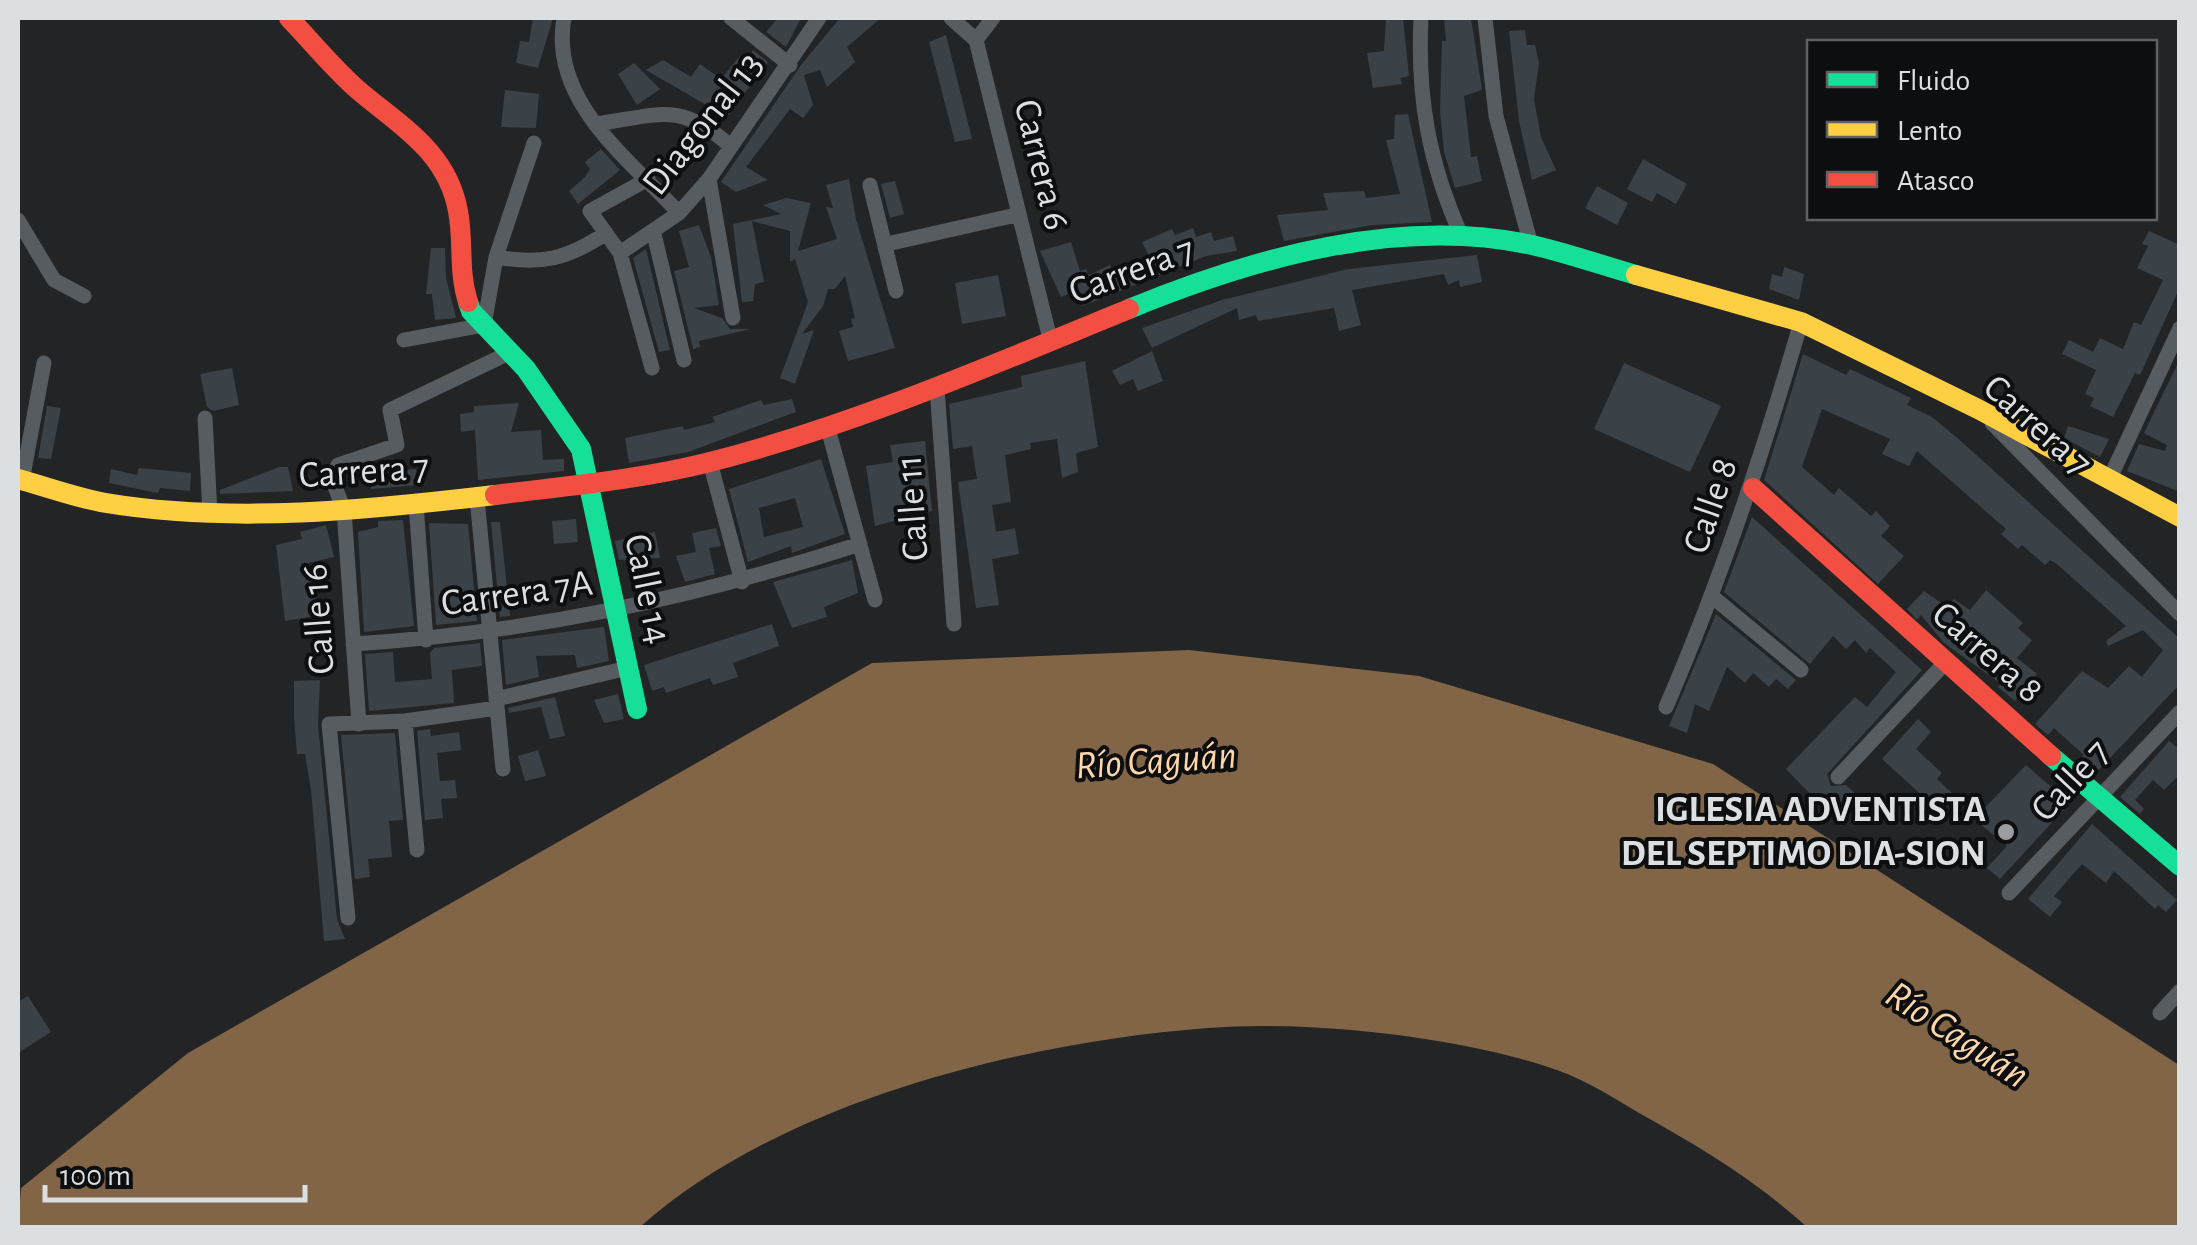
<svg xmlns="http://www.w3.org/2000/svg" width="2197" height="1245" font-family="'Alegreya Sans',sans-serif">
<style>
.water{fill:#816546}
.building{fill:#3a4248;fill-rule:evenodd}
.lines{fill:none;stroke-linecap:round;stroke-linejoin:round}
.street{stroke:#575c61;stroke-width:15}
.fast{stroke:#16e098;stroke-width:20}
.slow{stroke:#ffcf43;stroke-width:20}
.jam{stroke:#f24e42;stroke-width:20}
.poi-dot{fill:#9b9ea0;stroke:#0c0e0f;stroke-width:4}
.labels{text-anchor:middle;dominant-baseline:central;stroke-width:8;stroke-linejoin:round;paint-order:stroke}
.street-label{font-size:38px;fill:#dcdfe1;stroke:#0c0e0f}
.poi-label{font-size:38px;font-weight:bold;fill:#dcdfe1;stroke:#0c0e0f;text-anchor:end}
.water-label{font-size:40px;font-style:italic;fill:#fed6a9;stroke:#0c0e0f}
</style>
<rect width="100%" height="100%" fill="#222426"/>
<!-- water -->
<path class="water" d="M1189,650L1419,676L1713,764L2179,1065V1227H1807C1755,1180 1700,1147 1639,1113C1609,1095 1579,1076 1545,1066C1452,1036 1306,1020 1208,1028C1023,1042 781,1101 640,1227H18L21,1188L188,1053L872,663Z"/>
<!-- building -->
<path class="building" d="M533,18H553L538,68L516,63L520,41L529,42Z
M778,18H801L786,47L766,32Z
M840,18H881L847,47L855,62L827,87L820,70L804,75L813,105L803,118L790,109L746,167L768,180L736,192L721,182L801,65Z
M1386,18H1403L1409,76L1400,78L1402,84L1373,88L1367,53L1384,51Z
M1444,18H1471L1482,90L1464,96L1471,157L1477,156L1482,181L1455,188L1444,152L1440,111L1442,41H1446Z
M1525,30L1527,45H1535L1539,63L1534,99L1541,137L1556,170L1532,180L1519,121L1509,31Z
M946,35L972,139L955,142L929,42Z
M753,50L768,62L727,117L646,70L663,60L691,77L700,64L721,79L740,56L746,60Z
M634,63L660,89L637,105L618,74Z
M505,90L539,94L536,128L501,127Z
M1408,114L1432,222L1372,225L1284,241L1277,215L1328,210L1323,193L1364,191L1366,198L1400,194L1386,140L1394,139L1395,115Z
M601,149L620,170L578,204L569,191L584,178L590,169L585,162Z
M1643,159L1687,184L1676,204L1657,193L1652,202L1627,189Z
M849,179L856,219L895,348L848,361L839,331L853,327L851,319L855,318L845,276L835,289H828L823,306L802,334L814,330L795,384L780,378L808,302L795,259L790,262V231L752,221L764,282L755,284L753,301L742,302L733,224L781,214L763,205L786,198L811,203L798,251L837,239L826,207L833,208L826,185Z
M895,181L904,214L890,218L881,184Z
M1597,186L1628,203L1617,225L1585,208Z
M699,225L711,257L719,305L694,308L722,318L730,329H751L699,341L700,347L693,349L674,271L689,267L679,231Z
M1193,228L1196,237L1211,232L1214,241L1233,236L1237,251L1206,256L1083,306L1076,290L1061,297L1040,251L1071,242L1080,271L1086,269L1089,275L1110,265L1115,275L1151,260L1142,242L1172,229L1175,235Z
M2149,231L2180,245V287L2140,375L2135,373L2113,417L2090,406L2094,398L2085,394L2096,370L2062,354L2069,340L2093,352L2100,338L2123,349L2134,322L2141,325L2163,280L2137,268L2148,246L2142,244Z
M431,248H445L446,278L456,318L435,320L432,294H426Z
M646,249L670,350L659,352L633,258Z
M1477,255L1482,282L1460,287L1459,280L1448,285L1444,274L1352,290L1361,325L1339,331L1334,308L1258,321L1256,315L1239,320L1237,308L1152,348L1142,328L1222,300L1348,269Z
M1784,267L1804,274L1799,300L1769,289L1772,274L1782,277Z
M998,275L1006,316L962,324L955,283Z
M1152,351L1163,381L1138,391L1133,379L1120,385L1112,371Z
M1803,354L1846,375L1850,369L1911,398L1907,405L1932,417L1962,442L2180,639L2178,686L2094,775L2078,761L2084,755L2054,728L2048,735L2035,724L2082,671L2108,688L2129,666L2142,677L2163,650L2143,630L2108,646L2106,641L2126,626L2057,564L2050,560L2045,565L2022,545L2018,549L2001,534L2006,529L1917,451L1909,466L1882,454L1890,439L1822,409L1802,467L1834,495L1839,488L1871,516L1876,511L1890,526L1881,536L1904,556L1878,584L1764,480Z
M2180,359V492L2127,471L2139,444L2165,451L2167,445L2144,433Z
M1085,361L1098,447L1076,453L1078,472L1062,478L1057,439L1030,443L1031,449L1005,455L1011,502L992,505L996,532L1015,528L1019,554L992,559L999,605L976,608L958,482L977,479L972,446L953,449L949,404L1022,387L1021,376Z
M1624,363L1721,406L1690,472L1594,429Z
M232,368L239,405L213,411L207,407L200,374Z
M792,399L796,412L688,452L629,463L625,438L683,426L684,430L715,422L712,417L761,400L764,405Z
M519,403L511,432L541,430L543,460L564,459V471L478,480L475,430L461,432L460,414L474,412V406Z
M47,406L61,408L51,459L38,458Z
M2068,426L2109,439L2100,457L2064,438Z
M925,441L932,511L875,526L866,466L893,462L890,445Z
M821,459L845,534L792,553L791,546L748,562L729,489ZM795,498L803,527L764,537L759,508Z
M279,467H288L293,491L220,494V490Z
M139,468L191,473L190,491L160,488L158,493L109,483L111,469L137,475Z
M416,469L418,485L371,489L370,474Z
M1752,517L1922,670L1827,774L1831,786L1846,785L1863,801L1841,826L1786,769L1855,697L1867,707L1896,672L1870,648L1866,653L1855,640L1846,649L1833,636L1810,664L1724,592Z
M576,519L578,542L554,544L552,521Z
M403,520L414,626L364,632L358,532L378,527V521Z
M491,522H500L510,616L500,617Z
M429,523L468,524L477,621L436,625Z
M326,525L334,557L308,563L321,615L285,621L276,545L302,539L300,532Z
M716,528L721,546L709,548L715,574L685,582L676,556L696,552L692,533Z
M655,532L660,558L619,560L615,541Z
M852,560L858,593L824,607L827,617L792,628L773,582Z
M1986,590L2023,623L2018,628L2032,640L2017,658L2037,674L2015,701L1998,687L2001,684L1944,643L1921,615L1917,620L1907,609L1924,591L1946,606L1954,599L1970,610Z
M1716,614L1796,680L1788,689L1776,679L1769,687L1753,673L1745,683L1727,667L1709,711L1695,704L1687,733L1669,726Z
M772,624L779,646L733,663L738,677L713,685L710,678L666,693L664,687L652,691L644,665Z
M604,627L609,661L577,668L575,655L536,656L539,677L506,685L502,640Z
M480,643L482,666L452,670L454,703L369,711L365,654L393,652L395,682L432,679L430,653L434,648Z
M320,680L318,725L337,919L345,939L324,941L311,790L305,754H297L294,717V681Z
M618,694L624,719L604,723L594,700Z
M555,697L565,736L550,739L541,707L509,713L508,708Z
M1918,719L1931,732L1916,749L1942,773L1937,779L1952,793L1938,810L1882,759Z
M430,729L431,736L459,732L461,750L437,753L440,781L455,780L457,798L441,799L443,818L425,820L417,731Z
M395,733L403,820L389,821L392,857L368,859L370,877L355,879L341,735Z
M2169,741L2180,750V774L2164,790L2153,780L2135,800L2144,809L2140,814L2120,797Z
M538,750L546,776L525,781L518,756Z
M2026,765L2070,803L2000,879L1987,868L2007,846L1974,819Z
M2092,824L2177,900L2166,912L2158,905L2155,909L2114,871L2106,883L2082,864L2054,896L2062,902L2050,917L2028,899Z
M28,996L51,1032L18,1053V1002Z"/>
<g class="lines">
<!-- street -->
<path class="street" d="M564,18C549,101 629,159 679,213
M731,18L790,65
M951,18L976,40L1050,339
M1421,18C1417,98 1429,164 1462,237
M1485,18L1496,116L1531,245
M976,40L993,18
M595,124C657,116 679,100 729,145
M648,179L590,211L620,253L652,368
M709,179L733,318
M870,185L896,291
M18,220L54,280L84,296
M654,234L684,360
M887,244L1016,215
M620,253L679,213L709,179L819,18
M496,257C541,265 568,259 606,233
M404,340L484,325L496,257L534,143
M937,388L954,624
M205,418L210,514
M1992,423L2180,614
M827,425L875,600
M710,462L742,582
M2109,480L2180,328
M22,481L44,363
M477,498L503,769
M416,504L426,640
M1714,598L1801,670
M353,644C529,633 693,598 860,544
M496,699L628,668
M1666,707C1721,580 1763,454 1801,322
M405,721L417,850
M359,724L344,510L332,479L338,465L397,445L390,410L511,352
M1838,777L1944,664
M2009,893L2180,712
M348,918L329,724L405,721L497,708
M2160,1013L2180,991"/>
<!-- fast -->
<path class="fast" d="M468,302L471,311L526,369L581,449L637,709
M1129,309C1253,258 1399,216 1532,245C1567,253 1601,265 1636,275
M2051,756L2180,866"/>
<!-- slow -->
<path class="slow" d="M1636,275L1801,322L1978,409L2180,517
M18,479C47,487 77,498 106,503C233,524 368,510 495,495"/>
<!-- jam -->
<path class="jam" d="M289,18C312,42 333,68 358,90C400,126 447,151 458,211C464,242 458,271 468,302
M1753,488L2051,756
M495,495C566,486 637,480 706,463C850,427 992,365 1129,309"/>
</g>
<!-- markers -->
<circle class="poi-dot" cx="2006" cy="832" r="10"/>
<g class="labels">
<!-- street labels -->
<g class="street-label">
<text transform="translate(703 124) rotate(-52)">Diagonal 13</text>
<text transform="translate(1041 165) rotate(76)">Carrera 6</text>
<text transform="translate(1132 271) rotate(-20)">Carrera 7</text>
<text transform="translate(2037 426) rotate(42)">Carrera 7</text>
<text transform="translate(364 472) rotate(-4)">Carrera 7</text>
<text transform="translate(1711 506) rotate(-71)">Calle 8</text>
<text transform="translate(913 508) rotate(-94)">Calle 11</text>
<text transform="translate(647 589) rotate(78)">Calle 14</text>
<text transform="translate(517 594) rotate(-8)">Carrera 7A</text>
<text transform="translate(319 619) rotate(-94)">Calle 16</text>
<text transform="translate(1987 653) rotate(41)">Carrera 8</text>
<text transform="translate(2071 781) rotate(-47)">Calle 7</text>
</g>
<!-- poi labels -->
<g class="poi-label">
<text x="1986" y="810">IGLESIA ADVENTISTA<tspan x="1986" dy="44">DEL SEPTIMO DIA-SION</tspan></text>
</g>
<!-- water labels -->
<g class="water-label">
<text transform="translate(1156 761) rotate(-4)">Río Caguán</text>
<text transform="translate(1957 1035) rotate(33)">Río Caguán</text>
</g>
</g>
<!-- border -->
<rect width="2197" height="1245" fill="none" stroke="#dcdfe1" stroke-width="40"/>
<!-- legend -->
<rect x="1807" y="40" width="350" height="180" fill="#0c0e0f" stroke="#5f6263" stroke-width="2.5"/>
<rect x="1827" y="72" width="50" height="15" fill="#16e098" stroke="#5f6263" stroke-width="2.5"/>
<text x="1897" y="90" font-size="30" fill="#dcdfe1">Fluido</text>
<rect x="1827" y="122" width="50" height="15" fill="#ffcf43" stroke="#5f6263" stroke-width="2.5"/>
<text x="1897" y="140" font-size="30" fill="#dcdfe1">Lento</text>
<rect x="1827" y="172" width="50" height="15" fill="#f24e42" stroke="#5f6263" stroke-width="2.5"/>
<text x="1897" y="190" font-size="30" fill="#dcdfe1">Atasco</text>
<!-- scale -->
<path d="M45 1185v15h260v-15" fill="none" stroke="#dcdfe1" stroke-width="5"/>
<text x="60" y="1185" font-size="30" fill="#dcdfe1" stroke="#0c0e0f" stroke-width="8" paint-order="stroke">100 m</text>
</svg>
